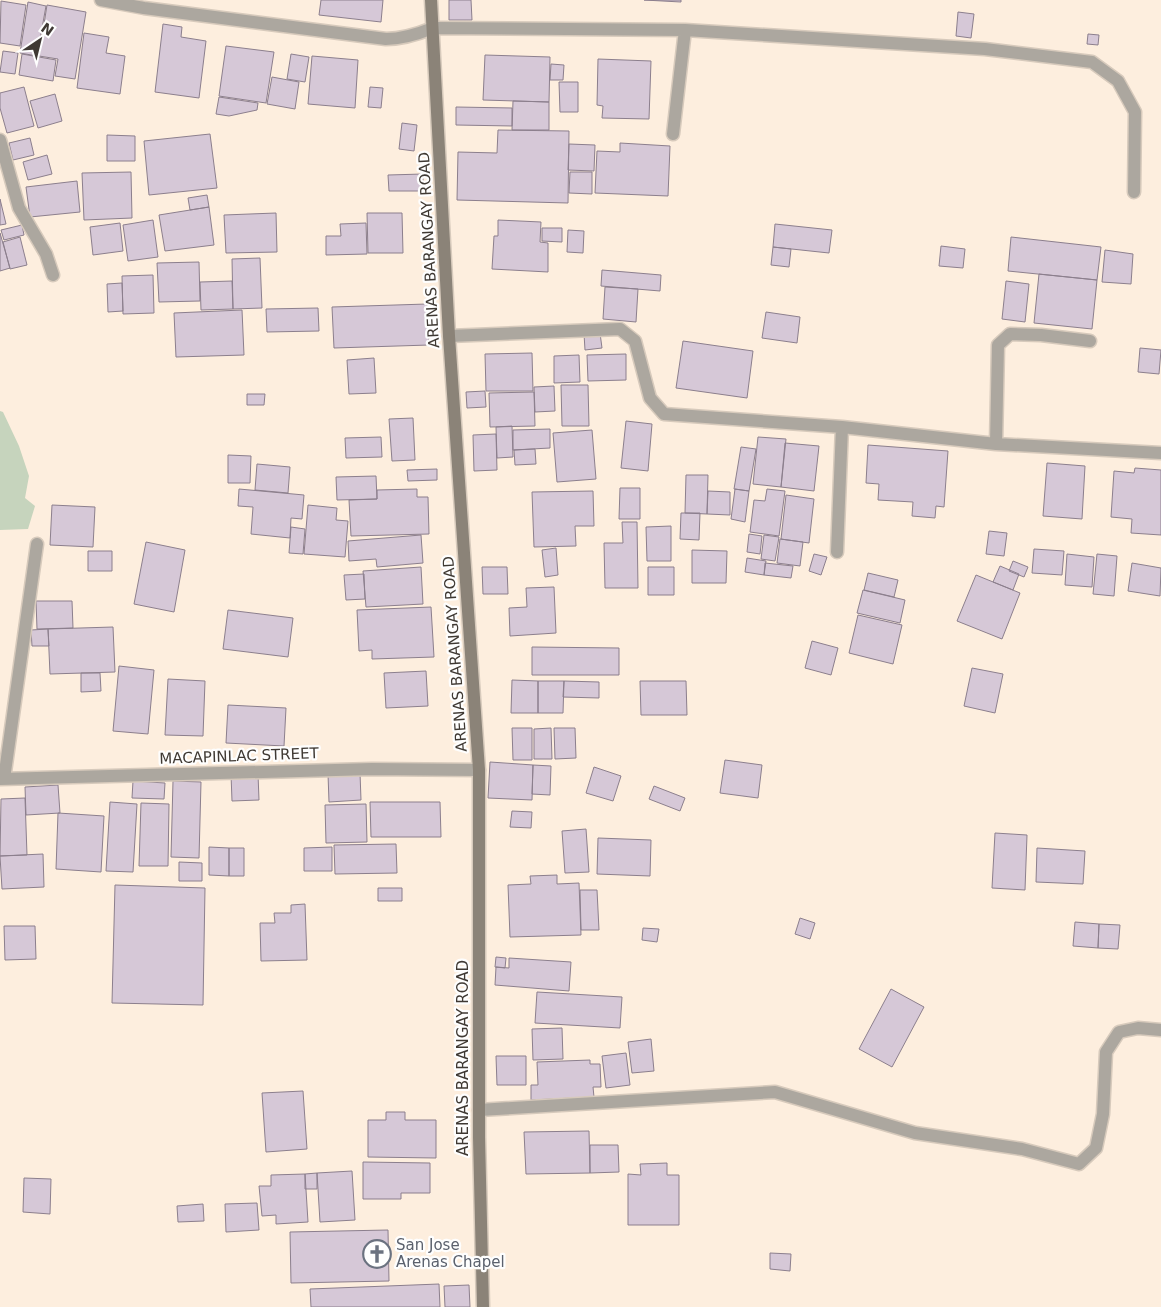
<svg xmlns="http://www.w3.org/2000/svg" width="1161" height="1307" font-family="'DejaVu Sans',sans-serif">
<style>
.green{fill:#c6d4bd}
.building{fill:#d6c8d7;stroke:#8c7f8d}
.lines{fill:none;stroke-linecap:round;stroke-linejoin:round}
.street-casing{stroke:#d7cabc;stroke-width:15}
.secondary-casing{stroke:#d7cabc;stroke-width:15}
.street{stroke:#aca79f;stroke-width:12}
.secondary{stroke:#8b8378;stroke-width:12}
.labels{text-anchor:middle;dominant-baseline:central;stroke-width:4.5;stroke-linejoin:round;paint-order:stroke}
.street-label{font-size:15px;fill:#3f3933;stroke:#fefefe}
.worship-label{font-size:15px;fill:#5b616d;stroke:#fefefe;text-anchor:start}
</style>
<rect width="100%" height="100%" fill="#fdeede"/>
<!-- green -->
<path class="green" d="M0,411L3,412L19,446L29,476L25,498L35,506L28,529L0,530Z"/>
<!-- building -->
<path class="building" d="M321,0H383L381,22L319,15Z
M449,0H471L472,20H449Z
M644,0H681V2Z
M1,1L26,5L20,46L0,43Z
M28,2L46,6L37,56L20,53Z
M47,5L86,12L75,79L55,76L58,59L39,56Z
M958,12L974,14L971,38L956,36Z
M163,24L182,27L181,37L206,41L199,98L155,92Z
M84,33L109,37L106,53L125,56L120,94L77,88Z
M1088,34L1099,35L1098,45L1087,44Z
M226,46L274,52L266,103L219,96Z
M3,51L18,53L15,74L0,72Z
M22,54L56,60L53,81L19,75Z
M291,54L309,57L305,82L287,79Z
M485,55L550,57L549,102L483,100Z
M312,56L358,60L355,108L308,104Z
M598,59L651,61L649,119L602,118L603,106L597,105Z
M551,64L564,65L563,80H550Z
M272,77L299,82L295,109L267,104Z
M559,82H578V112H560Z
M24,87L34,126L7,133L0,108V93Z
M370,87L383,88L381,108L368,107Z
M55,94L62,121L38,128L30,101Z
M219,97L258,103L257,110L229,116L216,114Z
M513,101L549,102V130H512Z
M456,107L512,108V126L456,125Z
M402,123L417,125L414,151L399,149Z
M498,130L569,131L568,203L457,200L458,152L497,153Z
M210,134L217,188L149,195L144,141Z
M107,135L135,136V161H107Z
M30,138L34,155L13,160L9,143Z
M620,143L670,146L668,196L595,193L597,151L620,152Z
M569,144L595,145L594,171L568,170Z
M47,155L52,174L28,180L23,162Z
M131,172L132,218L84,220L82,173Z
M570,172H592V194L569,193Z
M423,174V191H389L388,175Z
M77,181L80,212L30,217L26,187Z
M207,195L209,207L190,210L188,198Z
M0,199L6,224L0,225Z
M209,207L214,245L165,251L159,215Z
M276,213L277,252L226,253L224,215Z
M367,213H402L403,253H368Z
M153,220L158,257L128,261L123,225Z
M498,220L541,222L540,242L548,243V272L492,269L494,236H498Z
M120,223L123,251L93,255L90,227Z
M366,223L367,254L326,255V236H341L340,224Z
M775,224L832,230L829,253L773,247Z
M22,225L24,235L4,240L1,230Z
M542,228H562V242L542,241Z
M568,230L584,231L583,253L567,252Z
M0,233L10,268L0,271Z
M20,237L27,265L10,269L3,242Z
M1011,237L1101,247L1097,280L1008,271Z
M941,246L965,249L963,268L939,266Z
M773,247L791,249L789,267L771,265Z
M1105,250L1133,254L1131,284L1102,282Z
M260,258L262,308L233,309L232,259Z
M199,262L200,301L159,302L157,263Z
M602,270L661,275L660,291L601,286Z
M1039,274L1097,280L1092,329L1034,323Z
M153,275L154,313L123,314L122,276Z
M232,281L233,309L201,310L200,282Z
M1006,281L1029,284L1025,322L1002,319Z
M122,283L123,311L108,312L107,284Z
M605,287L638,289L636,322L603,319Z
M427,304L429,345L334,348L332,307Z
M318,308L319,331L267,332L266,309Z
M242,310L244,355L176,357L174,313Z
M766,312L800,317L797,343L762,338Z
M600,333L602,348L585,350L584,334Z
M683,341L753,351L747,398L676,388Z
M1140,348L1161,350L1159,374L1138,372Z
M532,353L533,391H486L485,354Z
M626,354V380L588,381L587,355Z
M579,355L580,382L554,383V356Z
M374,358L376,393L349,394L347,360Z
M561,385H588L589,426H562Z
M554,386L555,411L535,412L534,387Z
M485,391L486,407L467,408L466,392Z
M534,392L535,426L490,427L489,393Z
M247,394H265L264,405H247Z
M413,418L415,460L392,461L389,419Z
M626,421L652,424L648,471L621,468Z
M512,426L513,457L497,458L496,427Z
M550,429V448L513,450V430Z
M592,430L596,479L557,482L553,433Z
M496,434L497,470L474,471L473,435Z
M381,437L382,457L346,458L345,438Z
M758,437L786,439L781,487L753,484Z
M785,443L819,446L814,491L781,487Z
M868,445L948,451L944,507L936,506L935,518L912,516L913,502L878,500L879,484L866,483Z
M741,447L756,449L749,491L734,489Z
M535,449L536,464L515,465L514,450Z
M228,455L251,456L250,483H228Z
M1047,463L1085,466L1082,519L1043,516Z
M257,464L290,467L288,493L255,490Z
M1135,468L1161,470V535L1131,533L1132,519L1111,517L1114,471L1134,473Z
M437,469V480L408,481L407,470Z
M686,475H708L707,514L685,513Z
M376,476L377,499L337,500L336,477Z
M620,488H640V519H619Z
M239,489L304,495L302,519L291,518L290,538L251,534L253,507L238,506Z
M417,489V497H428L429,534L351,536L349,500L377,499V490Z
M735,489L749,491L745,522L731,519Z
M767,489L785,491L779,536L750,532L754,500L765,501Z
M593,491L594,526H575L576,546L534,547L532,492Z
M708,491L730,492V515L707,514Z
M786,495L814,499L809,543L781,539Z
M52,505L95,507L93,547L50,545Z
M308,505L337,508L336,520L348,521L345,557L304,554Z
M681,513H700L699,540L680,539Z
M622,522H637L638,588H605L604,543H623Z
M671,526V561H647L646,527Z
M291,527L305,529L303,554L289,553Z
M989,531L1007,533L1004,556L986,554Z
M749,534L762,536L760,554L747,552Z
M421,535L423,563L377,567L376,559L349,561L348,541Z
M764,535L779,537L775,561L761,559Z
M780,539L803,542L800,566L777,563Z
M146,542L185,550L174,612L134,604Z
M556,548L558,575L545,577L542,550Z
M1034,549L1064,551L1062,575L1032,573Z
M692,550L727,551L726,583H692Z
M88,551H112V571H88Z
M814,554L827,557L821,575L809,571Z
M1067,554L1094,557L1092,587L1065,585Z
M1097,554L1117,556L1114,596L1093,594Z
M747,558L766,561L764,575L745,572Z
M1013,561L1028,567L1024,577L1009,571Z
M765,563L793,566L791,578L764,575Z
M1132,563L1161,568L1160,596L1128,591Z
M1000,566L1019,574L1013,590L993,582Z
M421,567L423,604L366,607L363,571Z
M482,567H507L508,594H483Z
M648,567H674V595H648Z
M868,573L898,580L894,597L864,590Z
M364,574L365,599L346,600L344,575Z
M976,575L1020,593L1002,639L957,621Z
M554,587L556,633L510,636L509,608L527,607L526,588Z
M863,590L905,600L900,623L857,613Z
M36,601H72L73,628L37,629Z
M431,607L434,657L372,659V650L359,651L357,610Z
M228,610L293,618L288,657L223,649Z
M858,615L902,625L893,664L849,653Z
M113,627L115,672L50,674L48,629Z
M48,629L49,646H32L31,630Z
M812,641L838,648L831,675L805,668Z
M532,647L619,648V675H532Z
M119,666L154,670L148,734L113,731Z
M972,668L1003,674L995,713L964,706Z
M426,671L428,706L386,708L384,673Z
M81,673H100L101,691L81,692Z
M168,679L205,681L203,736L165,735Z
M512,680L538,681V713H511Z
M538,681H564L563,713H538Z
M564,681L599,682V698L563,697Z
M640,681H686L687,715H641Z
M228,705L286,708L284,746L226,743Z
M512,728H532V760H513Z
M551,728L552,759H534V729Z
M554,728H575L576,758L555,759Z
M725,760L762,765L758,798L720,793Z
M490,762L533,765L532,800L488,798Z
M533,765L551,766L550,795L532,794Z
M594,767L621,776L613,801L586,793Z
M360,773L361,800L329,802L328,774Z
M231,774H258L259,800L232,801Z
M133,781L165,783L164,799L132,798Z
M173,781L201,782L199,858L171,857Z
M58,785L60,813L26,815L25,787Z
M654,786L685,798L680,811L649,799Z
M25,798L27,855L0,856L1,799Z
M110,802L137,804L133,872L106,871Z
M370,802H440L441,837H371Z
M141,803L169,804L168,866H139Z
M366,804L367,842L326,843L325,805Z
M512,811L532,812L531,828L510,827Z
M58,813L104,816L101,872L56,869Z
M586,829L589,872L565,873L562,831Z
M995,833L1027,835L1025,890L992,888Z
M598,838L651,840L650,876L597,874Z
M396,844L397,873L335,874L334,845Z
M209,847L229,848V876L209,875Z
M332,847V871H304V848Z
M229,848H244V876H229Z
M1037,848L1085,851L1083,884L1036,882Z
M43,854L44,887L2,889L0,856Z
M179,862L202,863V881H179Z
M557,875V884L579,883L581,935L510,937L508,885L531,884L530,876Z
M115,885L205,888L203,1005L112,1003Z
M378,888H402V901H378Z
M580,890H597L599,930H581Z
M305,904L307,960L261,961L260,923H275L274,913H291V905Z
M800,918L815,923L810,939L795,934Z
M1075,922L1099,924L1098,948L1073,946Z
M1099,924L1120,925L1118,949L1098,948Z
M4,926H35L36,959L5,960Z
M643,928L659,929L657,942L642,940Z
M496,957L506,958L505,968L495,967Z
M509,958L571,962L569,991L495,985L496,967L509,968Z
M891,989L924,1007L892,1067L859,1049Z
M537,992L622,997L620,1028L535,1023Z
M562,1028L563,1059L533,1060L532,1029Z
M651,1039L654,1071L632,1073L628,1042Z
M626,1053L630,1085L606,1088L602,1056Z
M496,1056H526V1085H497Z
M590,1060V1064H600L601,1087H593L594,1097L531,1100V1085H538L537,1062Z
M303,1091L307,1149L266,1152L262,1093Z
M386,1112H405V1120H436V1158L368,1157V1120H386Z
M589,1131L590,1173L526,1174L524,1132Z
M590,1145H618L619,1172L590,1173Z
M363,1162L430,1163V1193H401V1199H363Z
M667,1163V1175H679V1225H628V1174L641,1175L640,1164Z
M352,1171L355,1220L320,1222L317,1173Z
M317,1173V1189H305V1174Z
M305,1174L308,1222L276,1224V1215L262,1216L259,1186H271V1175Z
M24,1178L51,1179L50,1214L23,1212Z
M257,1203L259,1230L226,1232L225,1204Z
M203,1204L204,1221L178,1222L177,1206Z
M388,1230L389,1281L291,1283L290,1232Z
M770,1253L791,1254L790,1271L770,1269Z
M439,1284L440,1307H311L310,1289Z
M469,1285L470,1307H445L444,1286Z"/>
<g class="lines">
<defs>
<path id="street" d="M101,0L144,8L386,39C403,39 418,34 433,28L685,30L673,134
M685,30L985,49L1092,62L1118,81L1135,112L1134,192
M0,140L19,208L46,254L53,275
M449,336L620,329L635,341L650,398L664,414L842,427L996,444L1161,453
M996,444L998,345L1010,334L1041,335L1090,341
M837,552L842,427
M0,779L372,769L479,770
M4,779L37,544
M479,1110L775,1092L915,1133L1022,1149L1079,1164L1096,1148L1103,1114L1106,1052L1119,1032L1138,1028L1161,1030"/>
<path id="secondary" d="M431,0L449,336L479,770V1137L483,1307"/>
</defs>
<!-- street casing -->
<use href="#street" class="street-casing"/>
<!-- secondary casing -->
<use href="#secondary" class="secondary-casing"/>
<!-- street -->
<use href="#street" class="street"/>
<!-- secondary -->
<use href="#secondary" class="secondary"/>
</g>
<!-- icons -->
<defs>
<symbol id="church-ring" viewBox="-11 -11 22 22"><circle r="9.5" fill="#fefefe" stroke="#6b7280" stroke-width="1.5"/><path d="M-1.2-6h2.4v3.5h3.3v2.4h-3.3V6h-2.4V-.1h-3.3v-2.4h3.3Z" fill="#6b7280"/></symbol>
</defs>
<g fill-rule="evenodd">
<use href="#church-ring" x="361" y="1238" width="32" height="32"/>
</g>
<g class="labels">
<!-- street labels -->
<g class="street-label">
<text transform="translate(429 250) rotate(-93)">ARENAS BARANGAY ROAD</text>
<text transform="translate(455 654) rotate(-94)">ARENAS BARANGAY ROAD</text>
<text transform="translate(239 756) rotate(-2)">MACAPINLAC STREET</text>
<text transform="translate(463 1058) rotate(-90)">ARENAS BARANGAY ROAD</text>
</g>
<!-- worship labels -->
<g class="worship-label">
<text x="396" y="1245">San Jose<tspan x="396" dy="17">Arenas Chapel</tspan></text>
</g>
</g>
<!-- north arrow -->
<g transform="translate(40 40) rotate(35)" stroke="#fefefe" stroke-width="4" paint-order="stroke">
<path d="M0-4L9 19L0 12L-9 19Z" fill="#3f3933"/>
<text y="-8" font-size="14" font-weight="bold" text-anchor="middle" fill="#3f3933">N</text>
</g>
</svg>
